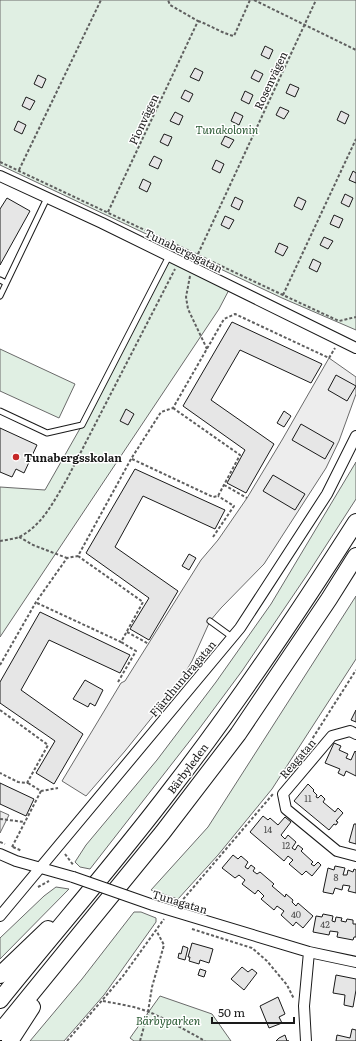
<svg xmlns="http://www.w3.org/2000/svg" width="356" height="1041" font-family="Literata,serif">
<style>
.green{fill:#e0efe3;stroke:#6a6a6a}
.parking{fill:#ededed;stroke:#6a6a6a}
.building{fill:#e6e6e6;stroke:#1a1a1a}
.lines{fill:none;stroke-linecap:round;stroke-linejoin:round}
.lane-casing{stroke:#1a1a1a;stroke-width:7}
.street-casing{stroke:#1a1a1a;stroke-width:12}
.primary-casing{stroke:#1a1a1a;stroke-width:18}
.path{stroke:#5f5f5f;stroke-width:2;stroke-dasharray:3 2;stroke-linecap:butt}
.lane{stroke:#fff;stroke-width:5}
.street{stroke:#fff;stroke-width:10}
.primary{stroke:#fff;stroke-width:16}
.street-bridge-casing{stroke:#1a1a1a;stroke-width:12;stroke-linecap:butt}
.street-bridge{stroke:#fff;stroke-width:10}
.poi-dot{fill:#c62828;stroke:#fff;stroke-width:1.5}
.labels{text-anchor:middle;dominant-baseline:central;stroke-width:3;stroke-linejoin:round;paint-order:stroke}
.number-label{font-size:9px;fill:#4d4d4d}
.street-label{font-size:11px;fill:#1a1a1a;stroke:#fff}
.park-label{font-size:11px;font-style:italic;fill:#2b5a34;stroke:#fff}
.poi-label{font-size:11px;font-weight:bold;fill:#1a1a1a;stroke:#fff;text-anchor:start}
</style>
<rect width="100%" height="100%" fill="#fff"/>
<!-- green -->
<path class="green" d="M0,0H356V330L282,298L0,165Z
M169,256L231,286L219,309L0,637V487L45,490L82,425Z
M0,349L75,384L59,418L0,391Z
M356,462V499L307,575L242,671L199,729L90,869L80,867L75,862L86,845L157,760L216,682L271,604Z
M356,596V659L272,789L218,855L178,899L151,890L208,827Z
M56,887L69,889L0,959V938L44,896Z
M134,912H141L156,918V922L104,995L64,1041H30L82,979Z
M160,996L212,1014L231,1041H134L130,1038Z"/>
<!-- parking -->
<path class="parking" d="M329,358L356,377V394L339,441L326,468L264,564L221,608L210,621L192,661L178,685L125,751L86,796L62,781L121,683L125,681L201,560L218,540L247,498L282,440Z
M0,811L9,815L0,833Z"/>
<!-- building -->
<path class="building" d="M265,46L273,50L269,59L261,55Z
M195,68L203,72L199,81L190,77Z
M255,70L263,74L259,82L251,78Z
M38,75L46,79L42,88L34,84Z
M290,84L299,88L295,97L286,93Z
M185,90L193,94L189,102L181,98Z
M245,91L253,95L249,104L241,100Z
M26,97L35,101L30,110L22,106Z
M280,107L289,111L284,119L276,115Z
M341,111L349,115L345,124L337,120Z
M175,112L183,116L179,125L170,121Z
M235,112L243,116L239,125L231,121Z
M18,121L26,125L22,134L14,130Z
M164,134L172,137L168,146L160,142Z
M225,136L234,140L229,148L221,144Z
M154,156L162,160L158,169L149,165Z
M216,160L224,164L220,173L212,169Z
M353,171L356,173V183L349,180Z
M143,179L151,183L147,192L139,188Z
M345,194L353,198L349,207L341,203Z
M235,197L243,201L239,210L231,206Z
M298,197L306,201L302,210L294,206Z
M7,198L30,211L0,265V209Z
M334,215L343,219L339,228L330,224Z
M225,216L234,220L229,229L221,225Z
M324,237L333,241L328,249L320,245Z
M279,243L288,247L283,256L275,252Z
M313,259L321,263L317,272L309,268Z
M232,322L322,364L311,383L240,350L211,400L274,444L246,493L227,483L245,450L183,406Z
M336,375L356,386L347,401L328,390Z
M126,409L134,414L128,425L120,421Z
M284,411L291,416L284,427L277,423Z
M301,424L334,443L325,459L292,440Z
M0,428L37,445L24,473L16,469L12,477L0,472Z
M135,469L225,510L215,529L143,496L115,547L178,591L149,640L130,629L149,598L86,553Z
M273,475L305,494L295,510L263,491Z
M189,554L196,558L189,570L182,566Z
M40,612L130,655L120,673L49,640L21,690L83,734L54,784L36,773L55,741L0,703V682Z
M85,680L103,690L95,706L90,703L88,707L73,699Z
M356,710V722L351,720Z
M334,743L341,746L339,750L348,754L346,758L351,760L355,751L356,752V776L346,771L344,776L338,773L340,769L325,763Z
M0,783L34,799L26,816L0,804Z
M308,784L314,790L313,791L317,795L316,797L318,798L321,795L325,799L323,802L335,812L338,808L343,813L336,821L338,822L336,825L334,824L329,830L294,801Z
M263,816L268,820L270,818L278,825L285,817L291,822L281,835L285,839L288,835L296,842L292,848L295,850L298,845L303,849L301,851L313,862L311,864L314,866L318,862L321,865L312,876L306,871L302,875L289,864L293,860L288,856L284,861L250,832Z
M354,824H356V844L349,842Z
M233,855L238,859L241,856L248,862L245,867L248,869L251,865L255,868L253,871L257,874L260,872L274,884L272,886L285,897L286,894L293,900L292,902L296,906L298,903L313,916L303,928L296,922L293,926L281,915L284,911L277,906L274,910L261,899L264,896L258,890L255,894L242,884L245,880L239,875L235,878L222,868Z
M335,866L345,868L343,875H347L348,870L353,872L354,869L356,870V893L348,891L350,886L343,885L342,890L335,888L333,894L323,892L328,868L334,870Z
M323,914L333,916L332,921L335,922L336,917L342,918L341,921L346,922L347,919L353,920V924H356V937H354L353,940L337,937L338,932L330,931L329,935L313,932L316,916L322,917Z
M192,943L213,949L209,963L200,960L199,964L189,961L190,957H188Z
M183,946L188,948L185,960L178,958L179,953L181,954Z
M242,967L248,972L252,969L257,973L244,990L231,979Z
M200,969L206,971L204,977L198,975Z
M336,975L356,979V990L353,1007L344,1005L345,995L333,993Z
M278,997L285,1014L279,1017L282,1023L269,1028L260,1006Z
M352,1029L356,1030V1041H336L337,1035L350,1038Z
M285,1035L287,1041H289H276L279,1038Z"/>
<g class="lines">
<defs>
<path id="lane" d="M0,280L6,283
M0,296L47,198
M0,411L47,433L82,425L169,256
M210,621L232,637"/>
<path id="street" d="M0,176L102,223L356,348
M356,734L350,731L332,736L283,794L286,809L337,851L356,856
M0,854L16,861L73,877
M153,905L309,952L356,962
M0,916L240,628L327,494L356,436
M306,1041L304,1006L309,952"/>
<path id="primary" d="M0,975L48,929
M0,1000C57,929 117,861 172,788C238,703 298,613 356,522
M0,1032L163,832L238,734L329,599L356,556
M10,1041L32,1007"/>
</defs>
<!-- lane casing -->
<use href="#lane" class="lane-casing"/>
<!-- street casing -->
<use href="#street" class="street-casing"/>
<!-- primary casing -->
<use href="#primary" class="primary-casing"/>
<!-- path -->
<path class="path" d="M254,0L356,50
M198,21C210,25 221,33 234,36L250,0
M0,162L283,295L339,321L356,317
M19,170L101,0
M108,212L198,21L170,5L168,0
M198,254L316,0
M190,276L186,297L188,309L207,349
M283,295L356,139
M132,459L213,497L218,496L240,455L173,408
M224,485L247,498
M19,537L33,545L67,558
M213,537L234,506L218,496
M0,541C6,540 13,539 19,537C42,526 54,501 67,479L175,269
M37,603L121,642L143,602L78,556
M127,632L149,644
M0,665L36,602L67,558L78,556L131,459L161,412L173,408L224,319L235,314L329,358L335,348
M118,682L136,651L121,642
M0,710L48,745L27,783L18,782L0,773
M302,755L356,670
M28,783L41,791L58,788
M0,819L25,822
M0,842L5,844
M12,847L41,791
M13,847L22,851
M65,854L74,866
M38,887L49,881
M180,903L273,794
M192,929L252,948L267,961L287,985L294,999
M103,1001C118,1004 134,1006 149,1012C168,1020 187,1031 205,1041
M67,1041L123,976L164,919
M140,1041L148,1012L152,987L164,945L156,930"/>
<!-- lane -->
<use href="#lane" class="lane"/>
<!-- street -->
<use href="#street" class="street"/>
<!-- primary -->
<use href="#primary" class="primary"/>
<defs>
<path id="street-bridge" d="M73,877L153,905"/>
</defs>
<!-- street-bridge casing -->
<use href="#street-bridge" class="street-bridge-casing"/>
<!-- street-bridge -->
<use href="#street-bridge" class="street-bridge"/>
</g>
<!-- markers -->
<circle class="poi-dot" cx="16" cy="457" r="4"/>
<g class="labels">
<!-- number labels -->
<g class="number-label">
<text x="308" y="798">11</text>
<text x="268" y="829">14</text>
<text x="286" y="845">12</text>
<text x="336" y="877">8</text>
<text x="296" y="914">40</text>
<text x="325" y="924">42</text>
</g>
<!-- street labels -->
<g class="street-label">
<text transform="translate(270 80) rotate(-65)">Rosenvägen</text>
<text transform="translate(143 119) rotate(-65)">Pionvägen</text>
<text transform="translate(184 250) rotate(26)">Tunabergsgatan</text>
<text transform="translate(182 678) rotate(-50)">Fjärdhundragatan</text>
<text transform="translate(297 758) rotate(-49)">Reagatan</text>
<text transform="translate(187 768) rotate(-53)">Bärbyleden</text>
<text transform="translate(180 901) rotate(17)">Tunagatan</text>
</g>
<!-- park labels -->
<g class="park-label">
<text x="227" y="129">Tunakolonin</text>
<text x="168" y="1020">Bärbyparken</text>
</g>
<!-- poi labels -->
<g class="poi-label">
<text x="24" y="457">Tunabergsskolan</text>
</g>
</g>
<!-- scale -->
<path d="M212 1017v6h82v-6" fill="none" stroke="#1a1a1a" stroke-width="2"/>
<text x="218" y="1017" font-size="12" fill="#1a1a1a" stroke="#ffffff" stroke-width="3" paint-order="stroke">50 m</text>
</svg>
